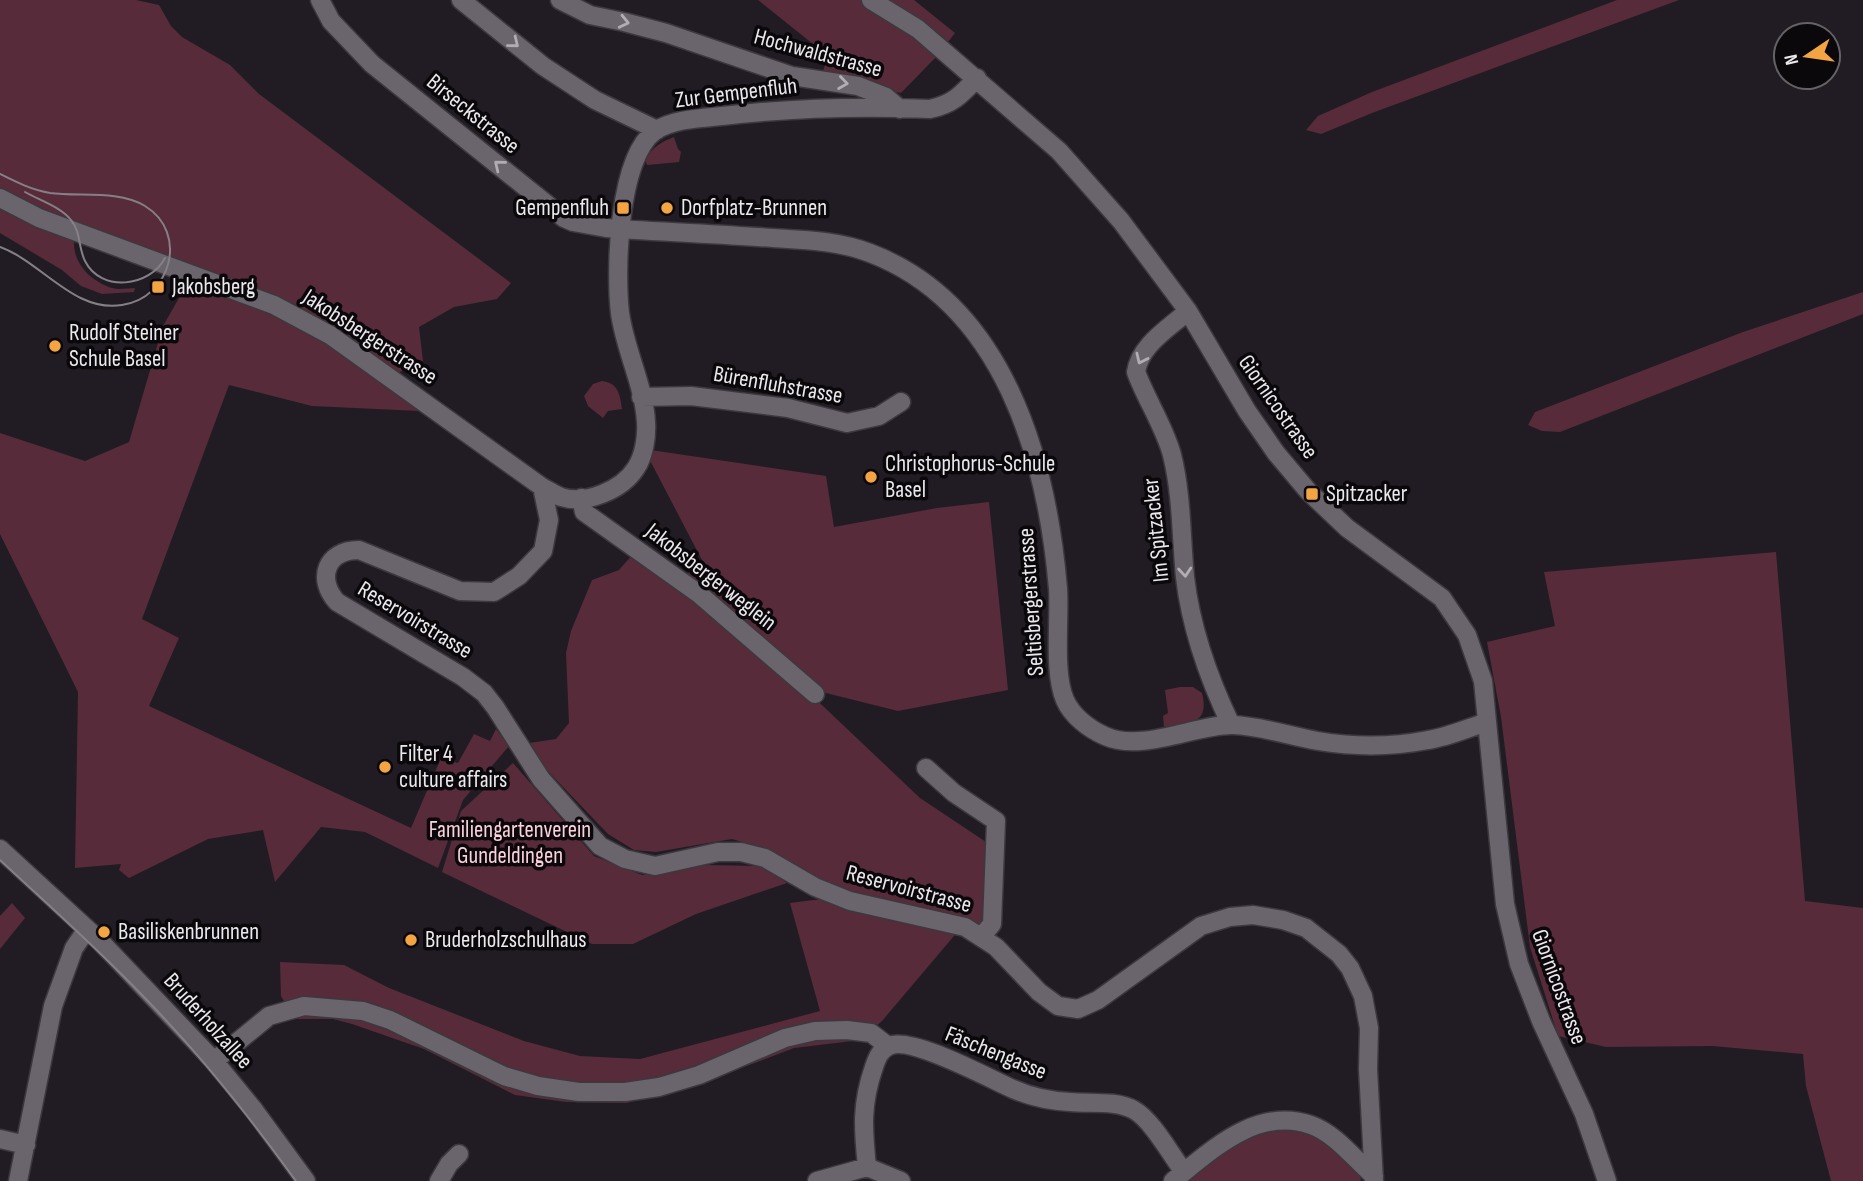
<svg xmlns="http://www.w3.org/2000/svg" width="1863" height="1181" font-family="'Sofia Sans Condensed',sans-serif">
<style>
.green{fill:#572b39}
.lines{fill:none;stroke-linecap:round;stroke-linejoin:round}
.minor-casing{stroke:#3c393e;stroke-width:21}
.minor{stroke:#6a646d;stroke-width:18}
.tram{stroke:#848086;stroke-width:2}
.oneway{stroke:#b2adb4}
.poi-dot{fill:#f3a443;stroke:#0a080a;stroke-width:2.5}
.labels{text-anchor:middle;dominant-baseline:central;stroke-width:7;stroke-linejoin:round;paint-order:stroke}
.street-label{font-size:23px;fill:#ece9ee;stroke:#0a080a}
.poi-label{font-size:23px;fill:#ece9ee;stroke:#0a080a;text-anchor:start}
.park-label{font-size:23px;fill:#fdd2dd;stroke:#0a080a}
</style>
<rect width="100%" height="100%" fill="#211c23"/>
<!-- green -->
<path class="green" d="M0,0H136L159,5L171,26L182,37L230,65L259,94L511,283L497,299L454,307L419,327L423,361L400,372L419,411L312,406L229,385L142,619L179,638L149,706L411,828L441,758L458,763L474,734L490,741L496,729L509,746L463,800L438,868L365,832L321,827L275,882L263,830L208,839L129,878L119,870L121,864L75,868L78,692L0,534V433L85,461L129,442L163,326L187,284L74,241C73,263 90,281 112,288C119,290 128,288 135,288L134,292L102,294L81,286L62,270L0,233Z
M758,0H914L955,33L937,56L901,93L821,77L828,56Z
M1617,0H1679L1372,113L1321,134L1306,130L1318,116L1372,92Z
M674,137L678,149L681,152L679,162L647,165L645,159C653,147 661,142 674,137Z
M1863,292V314L1560,432L1542,431L1528,425L1535,412L1743,332Z
M602,381C618,383 620,394 622,409L608,411L603,418L588,406L584,396L593,384Z
M644,449L826,476L834,527L937,508L989,502L1008,690L898,711L814,690L684,577L703,562Z
M1776,552L1805,901L1863,908V1181H1831L1806,1086L1803,1054L1712,1046L1606,1047L1558,1036L1530,947L1501,717L1487,642L1555,626L1544,572Z
M633,554L694,596L804,688L920,798L995,848L992,924L959,930L882,1021L861,1040L794,1048L755,1063L627,1103L566,1102L515,1095L424,1049L352,1024L333,1019H294L281,996L280,962L344,965L389,988L524,1041L580,1056L640,1059L820,1011L790,903L821,899L769,850L732,839L656,852L634,850L608,834L542,765L529,743L556,739L569,723L566,653L571,631L592,580L619,570Z
M1180,687H1193L1202,693C1210,725 1189,723 1164,727L1163,716L1168,713L1165,690Z
M513,763L594,856L642,875L705,865L761,866L787,883L696,914L633,944H592L442,872L461,811Z
M12,903L25,918L0,949V916Z
M1312,1126L1358,1163L1361,1181H1173L1249,1128Z"/>
<g class="lines">
<defs>
<path id="minor" d="M320,0L331,21L372,64L564,218L573,222L606,228C662,232 717,234 773,238C806,240 839,241 870,253C1004,304 1047,459 1058,589C1060,620 1053,673 1065,700C1072,716 1089,729 1105,736C1142,753 1196,724 1233,725C1261,726 1290,736 1318,741C1354,747 1392,747 1428,740C1448,737 1468,728 1487,722
M461,0L543,66L595,100L657,130
M560,0L590,15L624,22L666,33L792,76L858,86L886,97L900,109
M871,0L918,29L1059,151L1121,221L1188,311L1247,411L1276,453L1308,491L1347,528L1442,598L1467,635L1483,681L1505,904L1519,964L1541,1021L1584,1114L1607,1181
M0,198L39,218L274,305L330,335L542,487C548,490 554,494 561,497C586,505 622,490 636,468C644,456 647,437 646,422C644,385 625,350 620,313C615,271 618,157 655,131C673,119 701,118 722,116C791,108 860,106 930,109C953,104 961,95 977,78
M1188,311C1168,329 1140,345 1136,372C1146,399 1165,428 1172,455C1182,495 1181,537 1185,577C1191,629 1209,679 1231,725
M641,397L691,396L788,408L847,423L879,416L901,402
M542,487L549,520L543,551L519,576L494,592L460,591L359,550C326,550 316,579 337,602L463,677L484,693L495,707L541,779L600,846L625,859L655,866L718,852H741L765,858L815,887L850,901L965,927L996,947L1039,992L1058,1006L1078,1009L1098,1000L1201,926L1230,917L1253,915L1283,920L1306,928L1339,954L1350,968L1363,996L1369,1028L1368,1069L1374,1181
M581,498L584,512L699,594L815,694
M926,768L954,793L996,821L992,924L982,936
M0,849L98,939L214,1061L254,1110L306,1181
M214,1061L269,1016L304,1006L363,1011L390,1020L504,1076L538,1086L579,1092H625L659,1087L699,1075L785,1038L815,1031L847,1030L871,1033L888,1046
M0,1139L26,1145
M867,1167C863,1129 861,1104 874,1067C877,1058 880,1050 889,1046C910,1035 990,1079 1013,1089C1031,1097 1050,1101 1070,1102C1090,1104 1116,1100 1134,1110C1152,1120 1171,1155 1184,1172
M18,1181L53,1006L74,948L87,929
M439,1181L449,1164L459,1154
M817,1181L867,1167L901,1181
M1173,1181C1212,1150 1257,1106 1311,1125C1336,1134 1354,1159 1374,1176"/>
</defs>
<!-- minor casing -->
<use href="#minor" class="minor-casing"/>
<!-- minor -->
<use href="#minor" class="minor"/>
<!-- tram -->
<path class="tram" d="M0,174C16,182 32,190 50,193C80,197 118,190 145,206C189,233 171,298 122,305C74,313 42,262 0,247
M25,192C39,200 61,207 71,220C81,232 78,247 85,261C101,293 150,287 165,258
M0,860C48,905 98,949 143,996C199,1053 249,1116 296,1181"/>
</g>
<!-- one-way arrows -->
<defs><path id="oneway-chevron" d="M-2-3.5L2.5 0L-2 3.5" fill="none" stroke-width="1.6" stroke-linecap="round" stroke-linejoin="round" transform="scale(1.75)"/></defs>
<g class="oneway">
<use href="#oneway-chevron" transform="translate(624 22) rotate(13)"/>
<use href="#oneway-chevron" transform="translate(514 43) rotate(39)"/>
<use href="#oneway-chevron" transform="translate(843 83) rotate(8)"/>
<use href="#oneway-chevron" transform="translate(499 165) rotate(-141)"/>
<use href="#oneway-chevron" transform="translate(1141 359) rotate(115)"/>
<use href="#oneway-chevron" transform="translate(1185 572) rotate(85)"/>
</g>
<!-- markers -->
<g class="poi-dot">
<rect x="616" y="201" width="14" height="14" rx="3.5"/>
<circle cx="667" cy="208" r="7"/>
<rect x="151" y="280" width="14" height="14" rx="3.5"/>
<circle cx="55" cy="346" r="7"/>
<circle cx="871" cy="477" r="7"/>
<rect x="1305" y="487" width="14" height="14" rx="3.5"/>
<circle cx="385" cy="767" r="7"/>
<circle cx="104" cy="932" r="7"/>
<circle cx="411" cy="940" r="7"/>
</g>
<g class="labels">
<!-- street labels -->
<g class="street-label">
<text transform="translate(818 53) rotate(15)">Hochwaldstrasse</text>
<text transform="translate(736 93) rotate(-7)">Zur Gempenfluh</text>
<text transform="translate(473 114) rotate(39)">Birseckstrasse</text>
<text transform="translate(370 337) rotate(33)">Jakobsbergerstrasse</text>
<text transform="translate(778 385) rotate(10)">Bürenfluhstrasse</text>
<text transform="translate(1278 407) rotate(55)">Giornicostrasse</text>
<text transform="translate(1156 530) rotate(-96)">Im Spitzacker</text>
<text transform="translate(711 577) rotate(38)">Jakobsbergerweglein</text>
<text transform="translate(1031 602) rotate(-94)">Seltisbergerstrasse</text>
<text transform="translate(415 620) rotate(31)">Reservoirstrasse</text>
<text transform="translate(909 889) rotate(15)">Reservoirstrasse</text>
<text transform="translate(1559 987) rotate(70)">Giornicostrasse</text>
<text transform="translate(208 1021) rotate(48)">Bruderholzallee</text>
<text transform="translate(996 1053) rotate(22)">Fäschengasse</text>
</g>
<!-- poi labels -->
<g class="poi-label">
<text x="609" y="208" text-anchor="end">Gempenfluh</text>
<text x="681" y="208">Dorfplatz-Brunnen</text>
<text x="172" y="287">Jakobsberg</text>
<text x="69" y="333">Rudolf Steiner<tspan x="69" dy="26">Schule Basel</tspan></text>
<text x="885" y="464">Christophorus-Schule<tspan x="885" dy="26">Basel</tspan></text>
<text x="1326" y="494">Spitzacker</text>
<text x="399" y="754">Filter 4<tspan x="399" dy="26">culture affairs</tspan></text>
<text x="118" y="932">Basiliskenbrunnen</text>
<text x="425" y="940">Bruderholzschulhaus</text>
</g>
<!-- park labels -->
<g class="park-label">
<text x="510" y="830">Familiengartenverein<tspan x="510" dy="26">Gundeldingen</tspan></text>
</g>
</g>
<!-- north arrow -->
<g transform="translate(1807 56) rotate(257)"><circle r="33" fill="#0a080a" stroke="#646265" stroke-width="2"/>
<path d="M0-5L12 26L0 18L-12 26Z" fill="#f3a443"/>
<text y="-10" font-size="19" font-weight="bold" text-anchor="middle" fill="#ece9ee">N</text>
</g>
</svg>
